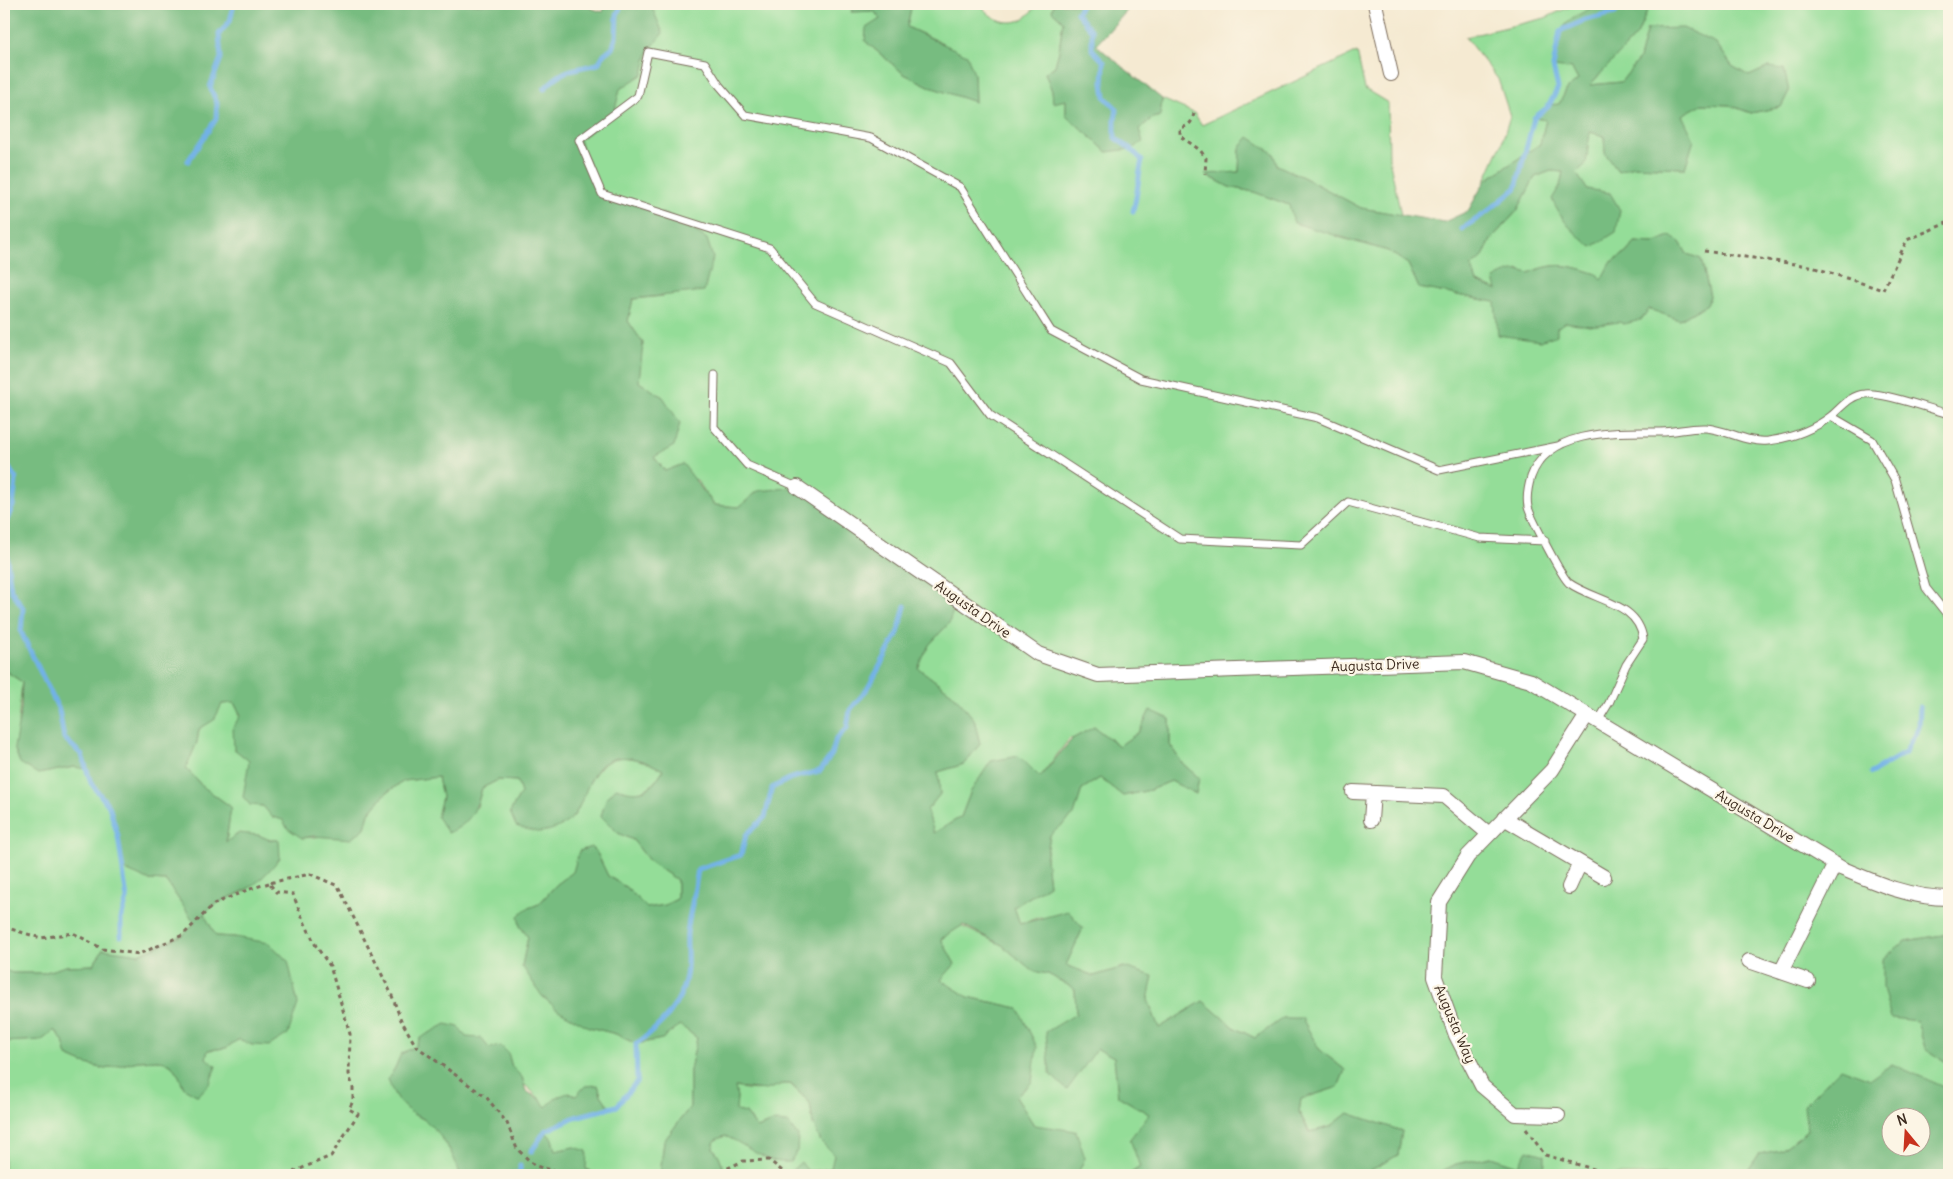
<svg xmlns="http://www.w3.org/2000/svg" width="1953" height="1179" font-family="Delius,sans-serif">
<style>
.green{fill:#94dd98;stroke:#68845b}
.forest{fill:#77bc80;stroke:#59734f;fill-rule:evenodd}
.lines{fill:none;stroke-linecap:round;stroke-linejoin:round}
.stream{stroke:#72b2e6;stroke-width:5}
.service-casing{stroke:#7c6d5d;stroke-width:9}
.minor-casing{stroke:#7c6d5d;stroke-width:16}
.path{stroke:#7c6d5d;stroke-width:3;stroke-dasharray:4 4;stroke-linecap:butt}
.service{stroke:#fff;stroke-width:7}
.minor{stroke:#fff;stroke-width:14}
.labels{text-anchor:middle;dominant-baseline:central;stroke-width:4.5;stroke-linejoin:round;paint-order:stroke}
.street-label{font-size:14px;fill:#3b2a1e;stroke:#fcf5e5}
</style>
<rect width="100%" height="100%" fill="#fcf5e5"/>
<filter id="ink" filterUnits="userSpaceOnUse"><feTurbulence type="fractalNoise" baseFrequency=".02" numOctaves="2"/><feDisplacementMap in="SourceGraphic" scale="10" xChannelSelector="R" yChannelSelector="G"/><feConvolveMatrix kernelMatrix="1 2 1 2 8 2 1 2 1" color-interpolation-filters="sRGB"/></filter>
<filter id="wash" filterUnits="userSpaceOnUse"><feTurbulence type="fractalNoise" baseFrequency=".0096" numOctaves="4" result="noise"/><feDisplacementMap in="SourceGraphic" scale="20" xChannelSelector="R" yChannelSelector="G"/><feGaussianBlur stdDeviation="1.12" result="paint"/><feColorMatrix in="noise" values="0 0 0 0 0 0 0 0 0 0 0 0 0 0 0 0 0 1.4 0 .05"/><feComposite in="paint" operator="in"/></filter>
<g filter="url(#wash)">
<rect width="100%" height="100%" fill="#f5ead2"/>
<!-- green -->
<path class="green" d="M656,4H855L851,12L874,11L880,19L865,41L904,74L933,88L975,102L974,74L943,43L907,27L911,8L906,4H980C994,26 1025,30 1036,4H1054L1052,11L1063,21L1059,51L1055,66L1045,73L1052,91L1053,102L1066,100V115L1107,152L1153,118L1160,116L1162,99L1194,113L1202,125L1357,52L1365,89L1388,103L1389,158L1401,215L1361,208L1305,178L1240,148L1239,172L1206,175L1229,187L1254,192L1289,205L1338,237L1388,251L1408,264L1419,288L1495,302L1556,328L1565,322C1602,328 1615,324 1649,309L1680,320L1707,304L1710,296L1701,259L1687,254L1680,242L1670,236L1653,243L1635,242L1626,253L1610,263L1601,281L1597,274C1569,265 1557,261 1529,273L1518,270L1497,290L1477,282L1471,265L1482,258L1492,238L1517,211L1535,177L1551,171L1563,172L1560,186L1610,193L1587,189L1576,173L1587,147L1590,132L1604,136L1605,153L1618,171L1633,166L1685,168L1693,140L1682,115L1701,104L1729,105L1751,113L1781,107L1789,91L1769,67L1749,76L1732,66L1716,43L1647,29L1639,59L1621,82L1589,85L1637,35L1650,4H1949V934L1905,941L1917,1021L1925,1048L1949,1064V1092L1942,1086L1807,1131L1781,1150L1759,1154L1745,1175H1541L1545,1163L1518,1166L1491,1157L1456,1164L1437,1175H1370L1371,1170L1398,1155L1402,1131L1348,1113L1330,1127L1310,1132L1299,1112L1301,1099L1338,1087L1345,1070L1319,1049L1302,1019L1283,1018L1255,1038L1233,1027L1203,1001L1159,1028L1148,1000L1124,967L1094,976L1066,965L1083,928L1040,917L1020,924L1014,907L1049,885L1046,859L1050,835L1074,814L1082,789L1100,778L1123,796L1150,790L1171,781L1196,794L1199,778L1182,763L1170,745V719L1150,711L1139,732L1119,746L1094,727L1072,739L1070,738L1040,777L971,791L961,817L934,833L927,810L940,794L938,772L964,764L980,744L974,719L953,694L918,668L929,645L949,623L758,491L739,507L714,505L697,480L665,471L654,457L663,397L638,382L643,343L628,321L633,299L664,296L551,183Z
M1576,4H1599L1597,6L1572,69L1578,80L1567,89L1559,104L1535,118L1546,120L1540,144L1485,181L1501,145L1510,116L1498,79L1465,37L1545,18Z
M4,670L22,682L18,723L38,774L74,767L86,768L91,783L109,806L118,836L148,880L166,881L195,923L183,935L139,954L103,950L93,965L66,966L43,973H12L4,970Z
M234,703C252,734 248,771 250,805L263,806L283,820L302,838L326,836L365,828L369,813L386,793L404,781L438,777L442,797L437,817L477,807L482,788L498,780L517,781L521,793L510,812L574,816C595,767 606,740 663,770C654,784 648,792 630,793L618,833L633,840L650,862L677,880V899L665,905L647,908L627,888L608,876L597,853L579,852L574,872L556,885L539,904L526,909L520,926L528,937L522,966L577,1019L589,1027L616,1034L636,1044L662,1039L680,1025L697,1038L690,1070V1107L664,1141L660,1175H597L586,1169L574,1147L555,1151L552,1139L545,1131L575,1117L610,1108L601,1095L598,1085L576,1096L546,1108L540,1099L524,1084L522,1077L512,1067L508,1053L489,1048L416,1046L401,1054L395,1068L388,1079L413,1114L427,1121L441,1137L454,1156L460,1175H4V1042L42,1040L55,1030L63,1041L67,1056L83,1063L105,1069L138,1061L158,1060L171,1064L179,1076L184,1088L206,1058L208,1050L226,1048L239,1039L252,1045L235,937L216,936L204,914L214,904L247,890L278,840H270L258,835L226,843L231,807L202,786L186,768L197,742L199,729L213,720L222,704Z
M961,926L1002,945L1033,971L1048,974L1075,989L1076,1014L1097,1048L1114,1057L1118,1096L1149,1114L1140,1167L1128,1175H1077L1085,1158L1034,1125L1016,1097L1032,1082L1018,1008L968,997L940,980L955,964L941,939Z
M783,1084H790L810,1103L813,1124L821,1142L834,1155L832,1168L787,1175H726L719,1156L713,1148L715,1140L725,1136L740,1142L769,1160L773,1122L757,1128L746,1113L735,1111L737,1097L734,1087C754,1091 764,1091 783,1084Z"/>
<!-- forest -->
<path class="forest" d="M4,4H590V8L603,12L605,4H656L653,10L663,33L648,52L643,74L620,89L614,114L579,140L602,194L671,216L707,239L713,258L704,291L633,299L628,321L643,343L639,382L663,397L680,423L674,446L654,457L665,471L683,464L714,505L739,507L758,491L797,487L957,598L949,623L929,645L918,668L953,694L974,719L980,744L964,764L938,772L940,794L927,810L934,833L961,817L971,791L991,761L1019,756L1040,777L1072,739L1094,727L1119,746L1139,732L1150,710L1170,719V745L1182,763L1199,778L1196,794L1171,781L1150,790L1123,796L1100,778L1082,789L1074,815L1050,835L1046,859L1049,885L1014,907L1020,924L1068,911L1083,928L1066,965L1094,976L1124,967L1153,976L1148,1000L1159,1028L1203,1001L1233,1027L1255,1038L1283,1018H1302L1319,1049L1345,1070L1338,1087L1301,1099L1299,1112L1309,1132L1330,1127L1348,1113L1402,1131L1398,1155L1371,1170L1370,1175H1128L1140,1167L1130,1139L1149,1114L1118,1096L1114,1057L1097,1049L1067,1090L1050,1074L1046,1032L1076,1014L1075,989L1048,974L1033,971L1002,945L963,925L941,939L955,964L941,980L968,997L1018,1008L1037,1047L1032,1082L1016,1097L1034,1125L1076,1131L1085,1158L1077,1175H787L801,1162L808,1171H820L831,1168L834,1155L821,1142L813,1124L810,1103L791,1084H783L766,1090L735,1087L737,1097L736,1111L746,1113L757,1128L773,1122L788,1123L798,1136L797,1151L790,1162C763,1164 750,1146 725,1136L715,1140L713,1148L719,1156L726,1175H660L664,1141L690,1107V1070L697,1038L680,1025L662,1039L636,1044L616,1034L589,1027L558,1010L542,996L522,966L528,937L520,926L518,916L526,909L539,904L556,885L573,872L579,851L591,847L597,853L608,876L627,888L647,908L665,905L677,899V880L650,862L633,840L618,833L601,816L606,799L616,788C641,796 650,792 663,770C641,758 612,748 595,773C586,786 583,802 575,814C568,825 550,832 538,832C531,831 522,828 516,826L510,812L521,793L517,781L498,780L482,788C476,810 470,824 448,833L437,817L442,797L438,777L404,781L386,793L369,813L365,828L351,839L314,836L302,838L287,828L283,820L272,817L263,806L250,805L243,797L249,761L234,749L233,727L241,715L234,703L222,704L214,720L199,729L197,742L186,768L202,786L231,807L226,842L239,833L258,835L270,840H279L280,858C270,870 259,883 245,890C229,899 217,900 204,914L216,936L235,937L269,943L288,961L298,1004L288,1034L269,1046L252,1045L239,1039L226,1048L208,1050L206,1058L216,1066L210,1083L198,1096L184,1088L179,1076L171,1064L158,1060L138,1061L105,1069L83,1063L67,1056L63,1041L55,1030L42,1040L4,1042V970L13,973H43L66,966L93,965L103,949L139,954L183,935L195,923L166,881L148,880L123,869L118,836L109,806L91,783L86,769L74,767L38,774L20,763L14,748L21,709L22,682L4,670Z
M855,4H906L911,8L907,27L967,55L974,74L975,102L933,88L904,74L865,41L866,28L880,19L874,11L851,12Z
M1054,4H1133L1096,45L1162,99L1160,116L1153,118L1139,129L1143,142L1131,149L1107,152L1066,115V100L1053,103L1052,91L1045,73L1055,66L1059,51L1063,21L1052,11Z
M1599,4H1650L1637,35L1590,85L1621,82L1639,59L1647,29L1683,28L1716,43L1732,66L1749,76L1769,67L1784,69L1789,91L1781,107L1751,113L1729,105L1702,104L1682,115L1694,140L1685,168L1633,166L1618,171L1605,153L1604,136L1590,132L1586,164L1576,173L1587,189L1610,193L1620,210L1616,232L1592,247C1574,233 1561,221 1552,199L1560,186L1563,172L1551,171L1535,177L1517,211L1492,238L1482,258L1471,266L1477,282L1497,290L1494,279C1506,272 1515,268 1529,273C1557,261 1569,265 1597,274L1601,280L1610,263L1626,253L1635,242L1653,243L1670,236L1680,242L1687,254L1701,259L1710,296L1707,304L1680,320L1649,309L1641,320L1624,324L1619,322L1590,326L1565,322L1557,328V335L1540,341L1498,335L1495,302L1419,288L1408,264L1388,251L1294,223L1289,205L1254,192L1229,187L1205,174L1239,172L1240,148L1249,137L1273,153L1277,165L1305,178L1361,208L1444,222L1468,211L1485,181L1540,144L1546,120L1534,118L1548,105L1559,104L1567,89L1578,80L1572,69L1553,67L1560,31L1572,18Z
M1949,934V1064L1925,1048L1917,1021L1891,1018L1883,988V959L1905,941Z
M446,1024L459,1027L466,1037L481,1038L489,1048L501,1046L508,1053L512,1067L522,1077L526,1091L540,1099L546,1107L557,1097L568,1093L576,1096L585,1086L598,1085L601,1095L610,1108L575,1117L545,1131L552,1139L555,1151L574,1147L587,1151L586,1169L597,1175H460C454,1154 444,1138 428,1123C425,1119 420,1117 415,1115C400,1106 393,1095 388,1079L395,1068L401,1054L416,1046L420,1038Z
M1892,1064L1942,1086L1949,1092V1175H1745L1759,1154L1781,1150L1807,1131L1804,1105L1841,1068L1870,1079ZM1920,1116V1146H1890V1116Z
M1527,1150L1545,1155V1163L1541,1175H1434L1456,1164L1491,1157L1518,1166Z"/>
<g class="lines">
<!-- stream -->
<path class="stream" d="M1082,4L1077,13L1092,31V49L1104,62L1103,83L1105,97L1117,109L1115,119V138L1131,149L1142,160C1138,177 1138,194 1133,211
M544,89C563,68 572,70 598,64L604,54L613,47L616,37L617,15L622,4
M188,161L216,119L217,103L210,87L221,58L219,34L230,21L234,4
M1462,229L1487,212L1516,188L1534,118L1548,107L1558,88L1553,67L1560,31L1585,20L1615,13L1621,4
M4,460L16,479L13,506L4,526
M4,537L11,590L23,608L21,632L59,710L64,738L82,755L91,783L109,806L118,836L127,899L121,918V936
M1871,773L1905,753L1919,726L1920,707
M531,1152L545,1131L575,1117L617,1106L637,1081L636,1044C660,1027 681,1006 686,976C689,962 686,947 687,933C690,912 695,891 698,869L741,855L746,835L765,817L772,788L791,778L820,771L832,754L836,739L847,728L850,710L868,688L898,633L905,606
M503,1175L520,1173V1166"/>
</g>
</g>
<g filter="url(#ink)">
<g class="lines">
<defs>
<path id="service" d="M715,375L714,427L747,465L797,487
M1831,416L1872,440L1895,480L1926,588L1949,617
M1545,541L1480,538L1348,502L1301,545L1180,539L990,415L951,363L815,303L770,248L602,194L579,140L638,96L648,52L705,63L719,85L745,115L871,138L960,187L1051,331L1141,379L1318,418L1439,470L1558,446
M1598,721L1609,703L1626,665L1643,639C1638,602 1594,601 1569,583C1563,579 1530,516 1528,507C1526,497 1528,487 1531,477C1548,428 1619,432 1661,432C1676,432 1690,427 1706,428C1728,430 1746,443 1768,441C1790,438 1813,430 1831,416C1841,408 1850,395 1865,394C1883,392 1930,409 1949,414"/>
<path id="minor" d="M1375,4L1391,74
M797,487L1038,654L1098,675L1464,662L1531,681L1841,868C1876,883 1910,898 1949,898
M1353,792L1444,796L1489,834
M1504,818L1604,877
M1371,820L1373,793
M1569,887L1580,863
M1749,961L1808,981
M1781,972L1835,864
M1558,1115L1515,1114L1482,1086L1456,1035L1435,977L1439,902L1468,856L1552,770L1587,715"/>
</defs>
<!-- service casing -->
<use href="#service" class="service-casing"/>
<!-- minor casing -->
<use href="#minor" class="minor-casing"/>
<!-- path -->
<path class="path" d="M1194,113C1192,123 1189,126 1180,128V136L1200,150L1206,158L1205,174
M1704,251L1809,266L1883,290L1907,240L1949,222
M4,927L41,938L73,933L103,949L139,954L183,935L214,904L247,890L269,883
M1526,1129L1545,1155L1614,1175
M286,1175L331,1156L358,1114L349,1109L353,1101V1088L349,1074L350,1034L330,966L316,946L301,915L293,894L276,892L269,883L310,874L338,886L391,993L401,1020L416,1046L487,1098L507,1123L517,1149L535,1166L574,1175
M713,1175L743,1161L769,1160L787,1175"/>
<!-- service -->
<use href="#service" class="service"/>
<!-- minor -->
<use href="#minor" class="minor"/>
</g>
</g>
<g class="labels">
<!-- street labels -->
<g class="street-label">
<text transform="translate(973 609) rotate(35)">Augusta Drive</text>
<text transform="translate(1375 665) rotate(-2)">Augusta Drive</text>
<text transform="translate(1755 816) rotate(31)">Augusta Drive</text>
<text transform="translate(1455 1024) rotate(67)">Augusta Way</text>
</g>
</g>
<!-- margin -->
<rect width="1953" height="1179" fill="none" stroke="#fcf5e5" stroke-width="20"/>
<!-- north arrow -->
<g transform="translate(1906 1132) rotate(342)"><circle r="24" fill="#fcf5e5" stroke="#afa495"/>
<path d="M0-4L9 19L0 12L-9 19Z" fill="#c8321e"/>
<text y="-8" font-size="14" font-weight="bold" text-anchor="middle" fill="#3b2a1e">N</text>
</g>
</svg>
